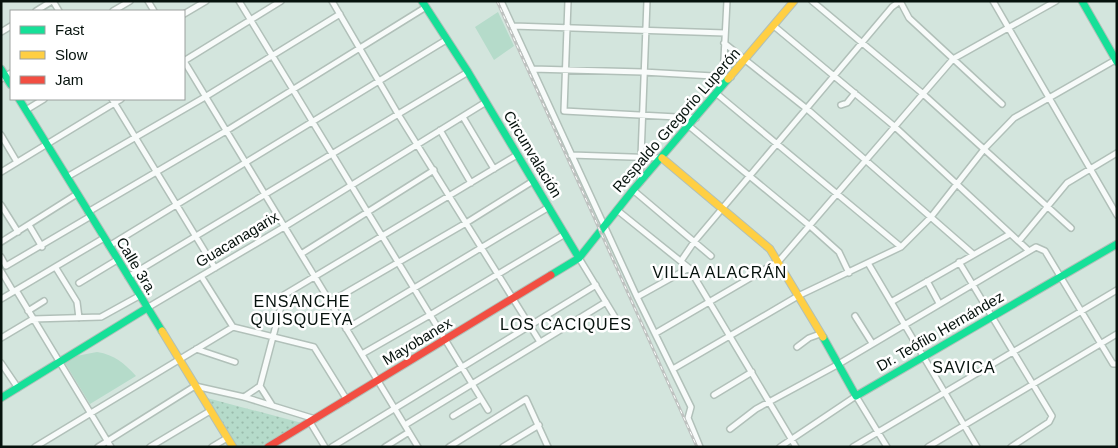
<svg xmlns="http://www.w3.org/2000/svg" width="1118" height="448" font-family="Arial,sans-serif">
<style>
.grass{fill:url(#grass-dots)}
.pitch{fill:#b5dbca}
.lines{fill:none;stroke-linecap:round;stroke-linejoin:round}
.street-casing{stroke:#b1c0b9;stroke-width:8}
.fast-casing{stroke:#b1c0b9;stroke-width:9}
.slow-casing{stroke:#b1c0b9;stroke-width:9}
.jam-casing{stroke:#b1c0b9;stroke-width:9}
.street{stroke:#f8fbfa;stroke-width:5}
.fast{stroke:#16e098;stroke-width:7}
.slow{stroke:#ffcf43;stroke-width:7}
.jam{stroke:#f24e42;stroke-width:7}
.rail-casing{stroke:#bec2c0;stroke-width:3}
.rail{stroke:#fff;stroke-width:1;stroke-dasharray:4;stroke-linecap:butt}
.labels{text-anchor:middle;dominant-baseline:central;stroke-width:5;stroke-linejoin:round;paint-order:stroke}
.street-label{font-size:15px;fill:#06120d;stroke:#fff}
.neighbourhood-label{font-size:16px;letter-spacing:1px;fill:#06120d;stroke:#fff}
</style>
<defs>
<pattern id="grass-dots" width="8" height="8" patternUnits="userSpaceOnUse" patternTransform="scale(1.25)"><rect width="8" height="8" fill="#b5dbca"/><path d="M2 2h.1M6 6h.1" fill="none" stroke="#9abbac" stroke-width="1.8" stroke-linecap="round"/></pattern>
</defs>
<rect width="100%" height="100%" fill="#d3e5dd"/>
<!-- grass -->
<path class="grass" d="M726,49L742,60L731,73H725Z
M207,398L302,423L263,447H237Z"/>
<!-- pitch -->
<path class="pitch" d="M498,12L514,46L494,60L475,27Z
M97,352C115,355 124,363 136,376L90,404L65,363L76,356Z"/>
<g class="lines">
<defs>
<path id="street" d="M53,1L59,11
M148,1L154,11
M239,1L488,410
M332,1L398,114L540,342
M501,1L637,297L691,407L688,418L700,447
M568,1L564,111L696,118
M812,1L922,93L1071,228
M900,1L909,18L1002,104
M993,1L1117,215
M36,11L52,1
M113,11L130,1
M184,14L206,1
M513,26L725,33
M774,26L894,126L1028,250
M1,32L11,26
M724,43L807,109L973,254
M184,61L418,447
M184,61L281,1
M532,69L643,72L731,77
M723,78L727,1
M1,79L11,73
M717,94L901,247
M112,99L215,268
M841,105L847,103L855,93
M26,110L44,99
M463,117L494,169
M689,126L810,226L839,252L849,273
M440,130L471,183
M1,135L17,162
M571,155L661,158
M1,172L121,99
M67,177L205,97L340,14
M640,182L647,1
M633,190L711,256
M1,205L18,232
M617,210L689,268L796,447
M88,212L226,131L426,7
M29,225L42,247
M1019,241L1067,183L1117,153
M1,242L77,194
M109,246L446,40
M301,254L434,170
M1,257L6,266L91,216
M579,258L618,322
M681,261L694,242L892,7L900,1
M959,262L1052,416L1049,422L1011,447
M868,263L977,447
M56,268L77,302L79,318
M1,271L13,291
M201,276L233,327
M128,277L468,72
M927,281L939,303
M79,283L117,260
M16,290L111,447
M637,297L689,268
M1,299L104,238
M330,302L466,223L533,181
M891,302L1010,234
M147,308L284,227L486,102
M28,311L44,301
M855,316L872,343
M346,329L549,207
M656,333L779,261L953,59L1056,1
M1,338L33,319L101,317L139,296
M797,347L809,338L820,334
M196,349L235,362
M362,354L430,315L565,234
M1,363L18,388
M673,369L798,296L901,247L931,217L985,148L1014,118L1117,59
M260,386L272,405
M714,395L752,372
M244,397L260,386L284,295L517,155
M453,416L481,399
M310,422L325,447
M405,425L606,302
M730,429L756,409L837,365L1036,247L1045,251L1113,364H1117
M35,447L233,327L314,347L347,400
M98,447L195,386L244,397L315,419
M150,447L210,411
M212,447L227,438
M332,447L596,285
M385,447L409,432
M449,447L526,399L548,447
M503,447L539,425
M780,447L856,396L887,447
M853,447L1117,290
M928,447L1117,334"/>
<path id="fast" d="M422,1L468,72L579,258
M1082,1L1117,62
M1,69L11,85
M19,99L162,331
M551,275L579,258L633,190L728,79
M823,337L856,396L1117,244
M1,398L147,308"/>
<path id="slow" d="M728,79L794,1
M662,158L770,249L823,337
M162,331L233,447"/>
<path id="jam" d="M268,447L551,275"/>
</defs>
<!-- street casing -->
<use href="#street" class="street-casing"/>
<!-- fast casing -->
<use href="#fast" class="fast-casing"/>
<!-- slow casing -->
<use href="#slow" class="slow-casing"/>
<!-- jam casing -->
<use href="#jam" class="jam-casing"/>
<!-- street -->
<use href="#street" class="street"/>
<!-- fast -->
<use href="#fast" class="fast"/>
<!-- slow -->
<use href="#slow" class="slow"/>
<!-- jam -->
<use href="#jam" class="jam"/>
<defs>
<path id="rail" d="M497,1L697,447"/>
</defs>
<!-- rail casing -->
<use href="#rail" class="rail-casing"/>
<!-- rail -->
<use href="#rail" class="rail"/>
</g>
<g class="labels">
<!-- street labels -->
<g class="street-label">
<text transform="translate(676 120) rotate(-49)">Respaldo Gregorio Luperón</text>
<text transform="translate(533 154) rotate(59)">Circunvalación</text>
<text transform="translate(237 239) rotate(-31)">Guacanagarix</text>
<text transform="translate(137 266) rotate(59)">Calle 3ra.</text>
<text transform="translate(940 331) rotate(-30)">Dr. Teófilo Hernández</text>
<text transform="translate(417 341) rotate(-31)">Mayobanex</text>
</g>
<!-- neighbourhood labels -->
<g class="neighbourhood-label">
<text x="720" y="272">VILLA ALACRÁN</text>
<text x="302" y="301">ENSANCHE<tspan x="302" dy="18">QUISQUEYA</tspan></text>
<text x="566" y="324">LOS CACIQUES</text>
<text x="964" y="367">SAVICA</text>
</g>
</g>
<!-- border -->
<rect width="1118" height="448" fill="none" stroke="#06120d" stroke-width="5"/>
<!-- legend -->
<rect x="10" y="10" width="175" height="90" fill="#ffffff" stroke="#9ba09e"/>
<rect x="20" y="26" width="25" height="8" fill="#16e098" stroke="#9ba09e"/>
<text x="55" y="35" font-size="15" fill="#06120d">Fast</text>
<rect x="20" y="51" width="25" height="8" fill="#ffcf43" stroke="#9ba09e"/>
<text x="55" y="60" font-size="15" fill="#06120d">Slow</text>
<rect x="20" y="76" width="25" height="8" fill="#f24e42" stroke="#9ba09e"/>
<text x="55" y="85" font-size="15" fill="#06120d">Jam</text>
</svg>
